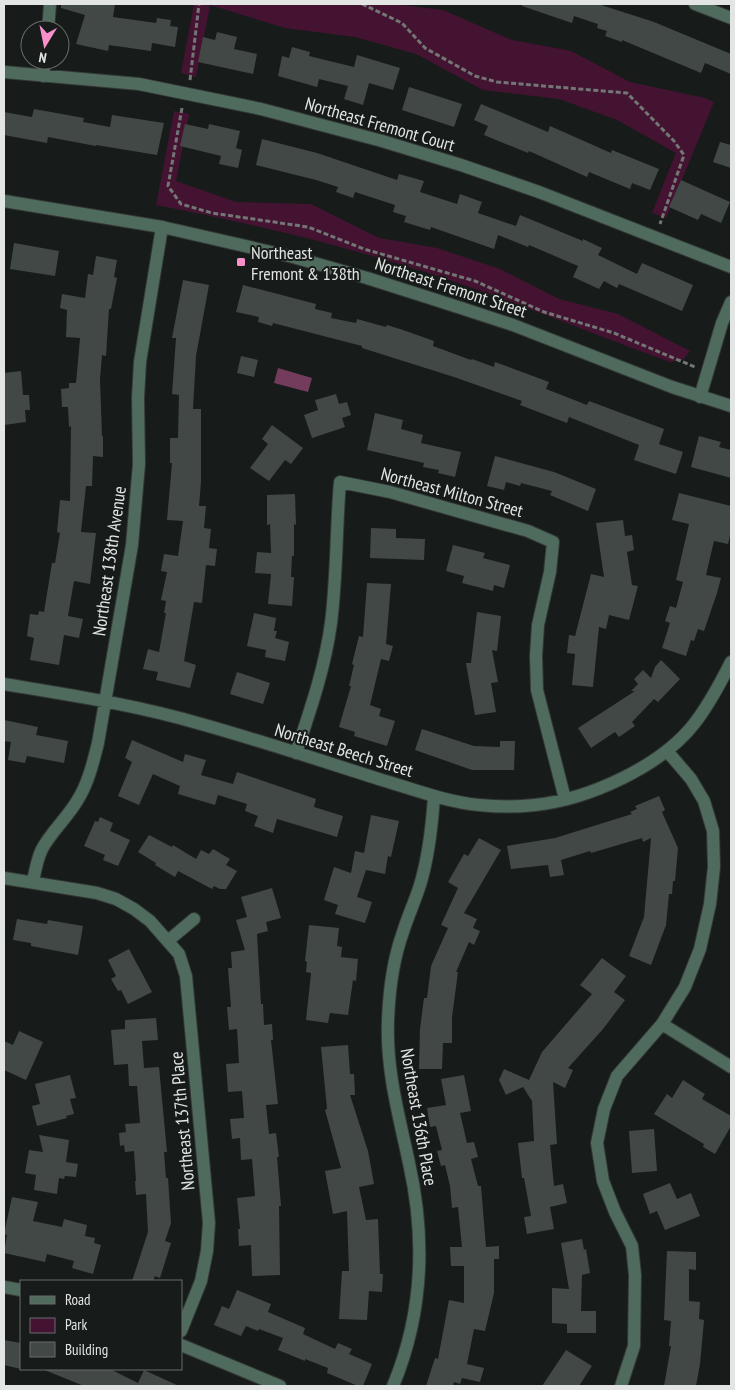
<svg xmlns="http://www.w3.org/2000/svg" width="735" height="1390" font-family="'PT Sans Narrow',sans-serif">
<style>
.green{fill:#451332}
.water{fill:#743c5c}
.building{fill:#424845}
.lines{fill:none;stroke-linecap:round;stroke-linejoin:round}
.minor-casing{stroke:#333836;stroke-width:14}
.tertiary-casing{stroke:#333836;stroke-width:14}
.path{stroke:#727674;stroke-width:3;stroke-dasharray:5 2.5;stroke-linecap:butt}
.minor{stroke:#4f6b5d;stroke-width:12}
.tertiary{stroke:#4f6b5d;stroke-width:12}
.poi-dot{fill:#f890cb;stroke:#171c1a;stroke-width:2}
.labels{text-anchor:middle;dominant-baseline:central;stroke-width:4;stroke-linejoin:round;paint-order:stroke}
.street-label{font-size:18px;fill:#e2e5e3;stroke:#171c1a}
.poi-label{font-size:18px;fill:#e2e5e3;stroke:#171c1a;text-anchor:start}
</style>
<rect width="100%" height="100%" fill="#171c1a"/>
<!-- green -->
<path class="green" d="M194,4H393L443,10L512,40L571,51L630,82L705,98L714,102L666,218L652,213L676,153L617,120L559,99L483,90L416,54L355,37L285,28L210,5L196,77L181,73Z
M174,111L189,114L176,181L236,202L311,204L379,238L437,248L500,269L559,299L618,314L690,351L683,360L670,362C595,335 522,304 446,279C351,247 254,224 156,205Z"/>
<!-- water -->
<path class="water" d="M278,368L312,378L308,392L274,383Z"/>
<!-- building -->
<path class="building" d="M61,4H115L113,17L156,23L157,18L171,20L170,26L178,27L175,47L152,43L151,51L109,45L108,51L76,44L85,15L61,8Z
M522,4H598L654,22L731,54V74L705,63L701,73L622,40V42L605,36L607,31L597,28L598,24L574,16L572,23L522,6Z
M217,32L237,37L234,49L257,54L253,74L198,62L203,37L215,40Z
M292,47L310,52L309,56L354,67L357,55L400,68L393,90L369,83L363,105L344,99L348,86L319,79L317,87L278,76L282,56L289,58Z
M409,87L462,104L454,127L402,110Z
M481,104L548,132L550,126L611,153L612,150L659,169L650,190L632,183L630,189L589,172L587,177L529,151L528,153L484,135L488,126L474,120Z
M34,109L84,118L83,122L110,127L112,115L164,123L157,155L96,145V146L48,137L47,143L4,135V112L32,117Z
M185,124L208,129L209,124L240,131L236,148L242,150L238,168L219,164L221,156L180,146Z
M262,139L317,153L397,180L399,174L424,181L420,192L457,204L460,194L482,202L478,213L516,226L520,215L583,241V239L602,248L598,255L637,274L642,263L693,285L682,311L619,284L617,288L604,281L599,289L573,277L578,266L529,245L528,247L498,235L494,249L431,227L430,230L404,222L406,216L393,212L395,205L355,192L353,198L336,192L338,187L316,180L256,165Z
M720,142L731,145V168L713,162Z
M681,180L730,202L721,223L701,214L698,220L669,207Z
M14,243L59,251L55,276L10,269Z
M96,256L117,260L114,277L117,278L111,309H109L106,356L102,355L100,379L102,436H103V457L93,456L92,486H86L81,532L96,533L90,584L74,581L68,616L83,619L79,638L64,635L59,665L30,660L34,638L27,636L30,614L38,615L39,611L44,612L52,563H55L60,533L57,532L60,500L70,501L71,426L69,427L68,407H62L61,389L69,388V383H76L80,338L66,337L67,310L60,308L62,294L85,298L88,274L93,275Z
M183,280L209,285L196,356L193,409H201V482L199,506H206L204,528L211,529L209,548L217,549L215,566L206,565L202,603L194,602L184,661L196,665L190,688L156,680L158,672L143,669L148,649L159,652L166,613H164L166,601L161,600L167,572L161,571L164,554L178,556L183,521L167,520L172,463H170V438H178L179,395L172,394L176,338H172Z
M243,285L316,304L315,309L332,313L331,318L356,323L357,319L386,327L387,325L403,330L434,341L433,346L471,360L472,359L494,367L495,362L549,382L546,389L587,405L589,401L664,429L659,444L683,452L676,474L634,460L639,445L569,417L567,423L520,405L522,401L454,377L362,348V346L273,323L272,326L258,322L259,317L236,312Z
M241,356L258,360L254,377L237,373Z
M21,371L23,395H29L30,410H25L26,422L4,425V373Z
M336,394L339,404L347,402L351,415L342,418L345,427L312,438L304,415L318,410L315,400Z
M375,413L403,420L401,429L423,435L421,443L461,452L455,477L438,473L439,470L423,467L424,463L367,450Z
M272,425L303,448L291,464L285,460L269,481L250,468L268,444L262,439Z
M699,436L721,442L719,447L731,450V478L691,467Z
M495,456L554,472L596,489L588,511L550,495L552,491L521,483L520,486L506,482L504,490L487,486Z
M679,493L731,506V532L728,544L714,541L706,575L721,578L717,593L704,631L698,629L694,641L691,640L686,656L662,648L670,623L665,621L670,606L676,608L683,582L676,580L689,524L672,520Z
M295,494L296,525L294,524V556H292L291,577H294L292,606L268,604L271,574L255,573L257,552L271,553L270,524L267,525V495Z
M623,520L625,536L632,535L634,550L627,552L632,585L638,586L629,620L609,615L606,629L599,627L593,687L572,685L575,654L567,653L569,635L575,636L591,574L604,577L596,523Z
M371,528L396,529V538L425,539L424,560L370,558Z
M453,545L485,553L483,558L510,565L504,588L494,585L493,591L462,583L464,576L446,571Z
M367,583L391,584L386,644L393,646L389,661L381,659L370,705L381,709L379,716L395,721L387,746L354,736L355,732L339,727L351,686H349L354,665L352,664L359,636L363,637Z
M477,612L501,616L497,651L492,650L498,682L491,683L496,712L475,715L466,663H471Z
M254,613L276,618L274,631H277L275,638L289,642L285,661L265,657L266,650L247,646Z
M661,660L680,679L658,702L654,699L632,722L635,726L619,737L615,732L591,748L578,728L635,691H631L638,684L634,679L643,670L651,678L655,667Z
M237,672L270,683L263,704L230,694Z
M4,720L38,727L36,735L68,741L64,763L27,756L25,763L8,760L11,742L4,741Z
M422,729L474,746L500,747V741H515L514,770H472L415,750Z
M132,740L183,762L185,754L206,760L201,775L233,784L237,772L316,799L314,807L343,816L337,837L277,819L273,833L254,826L258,816L245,811L247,804L218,795L215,805L178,794L180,786L153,774L139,805L118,796L132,762L125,758Z
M659,796L665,810L662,812L678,848L675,881H673L672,894H669L666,925L651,965L629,956L644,917L651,838L643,842L642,838L591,853L590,851L561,860L564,875L550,877L548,865L511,869L507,846L555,838L632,814L630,812L637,809L635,806Z
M371,815L399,821L391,857L388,856L385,874L366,870L357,897L372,902L365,923L335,914L338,905L324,900L334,867L351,873L355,851L364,853Z
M100,817L113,823L110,831L130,840L118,866L103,860L105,855L84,846L95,821L98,822Z
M149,835L172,847L173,845L196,859L201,850L209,854L213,849L230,859L226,865L237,871L226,889H220L214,886L212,889L178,871L175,877L155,865L156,863L138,852Z
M479,838L501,850L464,913L477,919L473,928L480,931L474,945L469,942L456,972H458L452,1017V1043H443L442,1069H419L420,1029L424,998H427L431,966L448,928L441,925L458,888L448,882L464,854L468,856Z
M272,888L281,918L266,922L268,931L257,934L261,1004H263L264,1025L272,1024L273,1040H271L278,1104L266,1105L269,1134L276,1133L279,1157H277L281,1206H279L280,1275L252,1276L251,1245L239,1246L238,1229H240L237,1198L255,1196L252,1159L241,1160L240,1138L232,1139L230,1119L244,1118L242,1091L228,1092L226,1064L239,1063L237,1029L229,1030L227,1007H231L228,968H232L231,952L245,950L236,920L247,917L241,897Z
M17,919L47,924L48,920L83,926L78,955L31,946V943L13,940Z
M309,925L339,928L337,946L342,947L341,957L358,959L356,981L353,980L348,1015L330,1013L328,1023L306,1020L311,973L306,972L307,962L305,961Z
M129,949L152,992L128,1004L121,990L118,991L111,979L116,976L108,960Z
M602,958L626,976L614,992L625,1000L603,1029L568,1068L573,1070L565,1088L553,1082L557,1144L550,1145L554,1186L563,1184L567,1203L550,1207L554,1229L527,1234L524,1217L531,1216L524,1178H522L518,1143L534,1141L532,1101L523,1087L506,1095L499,1080L504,1069L529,1080L542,1052L592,994L580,985Z
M156,1018L158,1040L142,1041L144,1068L159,1067L167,1152H164L166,1178H168L171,1223L165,1241L171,1243L160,1278L155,1276L153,1281H132L148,1232L146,1194L136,1195L135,1181H136L134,1151L125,1152L124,1145L120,1146L119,1133L126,1132L125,1124L140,1123L137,1086H129L128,1064L114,1065L111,1030L125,1029V1020Z
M19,1031L43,1042L26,1080L4,1070V1041L13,1045Z
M348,1045L350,1074H354L355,1095H350L368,1151L374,1184L359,1187L366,1220L378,1219L380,1274H383L382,1292L369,1291L367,1320L339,1319L342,1271H349L347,1211L333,1214L325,1171L341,1168L325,1110L327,1109L321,1047Z
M70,1075L76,1098L70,1099L74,1114L66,1116L67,1118L37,1126L32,1106L40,1104L35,1084Z
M464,1075L471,1111L460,1113L467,1143L474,1142L478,1157L471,1159L478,1186H481L486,1247L499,1246V1259H494V1293L485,1331L474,1329L467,1364L484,1368L480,1382L462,1378L460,1384L454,1382L453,1386H426L435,1358L438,1359L449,1300L464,1303V1266H451L450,1247H462L458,1207L452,1208L450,1186L445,1165L441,1166L437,1151L442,1150L436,1126L430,1127L427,1108L446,1105L441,1079Z
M683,1080L705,1094L702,1099L731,1116V1126L715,1154L703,1147L704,1144L654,1114L667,1094L672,1098Z
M654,1129L657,1171L632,1173L629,1131Z
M39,1135L69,1140L66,1162L78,1164L76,1177L65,1176L64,1179L59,1178L57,1194L34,1190L36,1175L25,1173L29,1150L43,1152Z
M670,1183L677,1199L691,1193L700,1216L665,1230L657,1211L650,1214L643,1194Z
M12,1197L38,1202L33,1221L62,1227L64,1219L87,1225L85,1236L95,1238L94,1243L101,1245L93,1274L72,1268L74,1261L47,1254L45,1262L4,1253L7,1235L4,1234Z
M582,1239L584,1250L586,1249L590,1273L582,1275L581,1311H596V1333H567V1324L552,1323V1288L569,1289L561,1243Z
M667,1251L696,1252V1270L689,1269V1301L700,1302L699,1319L704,1320L700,1364L696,1386H664L671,1346H669L671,1321L664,1320Z
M237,1290L271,1304L268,1312L305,1328L303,1334L335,1349L338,1343L352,1349L349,1354L372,1364L363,1386H358L327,1373L328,1368L305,1359V1361L278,1350L283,1338L259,1329L258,1331L246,1326L241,1336L214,1325L222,1306L229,1309Z
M4,1340L21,1343V1369L4,1365Z
M566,1350L592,1366L579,1386H542Z
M42,1369H110L138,1383L144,1370L179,1386H84Z"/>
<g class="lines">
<defs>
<path id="minor" d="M695,4L731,18
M48,30L50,4
M4,72L139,84L261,109L382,141L461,165L539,192L731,267
M43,76L45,60
M700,397L722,323L731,302
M4,684C70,695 137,705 201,724C262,741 322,761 382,780C413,789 446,802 479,805C498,807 517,807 535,805C589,799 660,767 694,724C709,705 720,684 731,662
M296,753C310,711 325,668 331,623C337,576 336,529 340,482L390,492L528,531L553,542L550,572L538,625L536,656L537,690L565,799
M4,878L97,893L116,899L134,909L150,921L179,954L186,976L209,1223L207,1251L201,1281L181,1331
M33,882C35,871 37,859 42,849C51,832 67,818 77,801C88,784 93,763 98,743L132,545L139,464L138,398L140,362L162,227
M169,940L194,919
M662,1024L731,1067
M4,1287L21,1290
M181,1345L280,1386
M393,1386C423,1314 426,1239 409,1163C399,1116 386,1070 388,1021C389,991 393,960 403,932C408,916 415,901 420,885C429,856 432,826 434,796
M621,1386L634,1346L635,1275L632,1246L615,1212L603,1181L597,1143L604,1109L617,1076L662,1024L685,987L700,949L710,904L714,867L713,831L704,801L691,779L667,751"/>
<path id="tertiary" d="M4,201L162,227L293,257L367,278L458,307L513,325L672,387L731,406"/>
</defs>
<!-- minor casing -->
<use href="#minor" class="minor-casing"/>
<!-- tertiary casing -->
<use href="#tertiary" class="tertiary-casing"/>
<!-- path -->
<path class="path" d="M362,4L402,23L425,48L475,76L497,82L627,93L674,141L684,155L660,224
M190,80L199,4
M182,108L168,186L181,204L212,213L308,227L364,249L475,281L544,312L614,333L695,367"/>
<!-- minor -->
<use href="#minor" class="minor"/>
<!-- tertiary -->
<use href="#tertiary" class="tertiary"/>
</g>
<!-- markers -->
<rect class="poi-dot" x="236" y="257" width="10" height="10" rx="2.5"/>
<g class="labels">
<!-- street labels -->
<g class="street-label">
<text transform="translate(380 124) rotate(16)">Northeast Fremont Court</text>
<text transform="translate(451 287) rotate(18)">Northeast Fremont Street</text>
<text transform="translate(452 492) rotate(15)">Northeast Milton Street</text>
<text transform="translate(109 561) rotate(-82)">Northeast 138th Avenue</text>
<text transform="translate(344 750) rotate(17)">Northeast Beech Street</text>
<text transform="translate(419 1117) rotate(80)">Northeast 136th Place</text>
<text transform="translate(182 1121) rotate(-95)">Northeast 137th Place</text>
</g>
<!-- poi labels -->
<g class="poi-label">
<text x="251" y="252">Northeast<tspan x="251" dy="21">Fremont &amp; 138th</tspan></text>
</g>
</g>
<!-- border -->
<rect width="735" height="1390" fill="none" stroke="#e2e5e3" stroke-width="10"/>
<!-- legend -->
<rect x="20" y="1280" width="162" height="90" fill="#171c1a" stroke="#686c6a"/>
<rect x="30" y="1296" width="25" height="8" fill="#4f6b5d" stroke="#686c6a"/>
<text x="65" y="1305" font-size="15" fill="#e2e5e3">Road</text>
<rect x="30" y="1318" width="25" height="15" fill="#451332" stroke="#686c6a"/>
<text x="65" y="1330" font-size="15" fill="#e2e5e3">Park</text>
<rect x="30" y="1342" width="25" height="15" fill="#424845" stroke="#686c6a"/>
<text x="65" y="1355" font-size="15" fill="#e2e5e3">Building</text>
<!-- north arrow -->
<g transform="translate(45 45) rotate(190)"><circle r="24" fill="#171c1a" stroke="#686c6a"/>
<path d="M0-4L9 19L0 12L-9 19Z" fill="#f890cb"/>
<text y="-8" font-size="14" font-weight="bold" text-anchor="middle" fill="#e2e5e3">N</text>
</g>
</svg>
